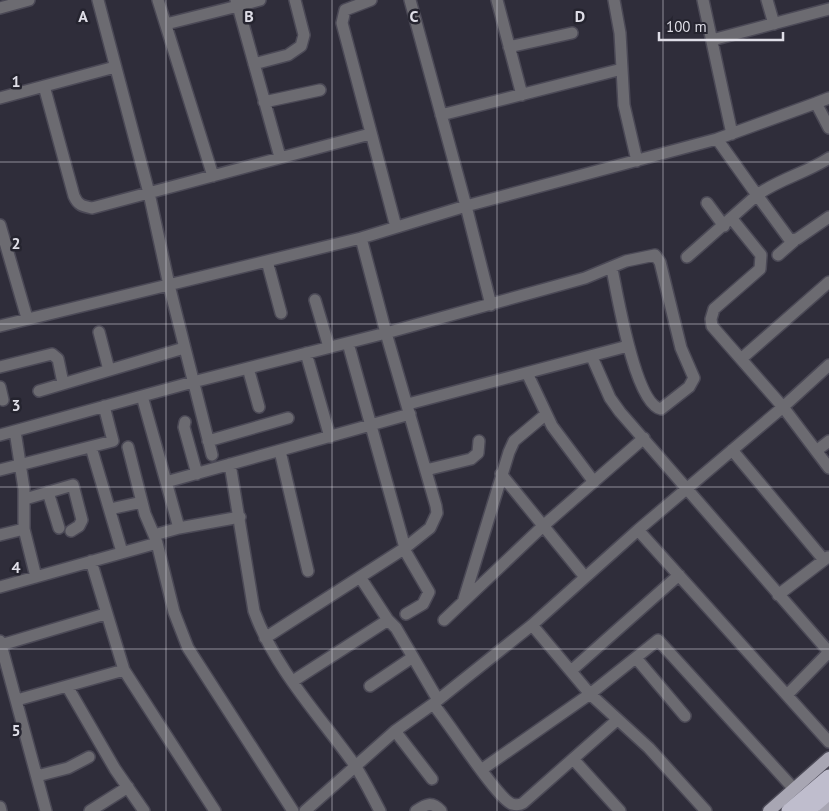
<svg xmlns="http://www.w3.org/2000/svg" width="829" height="811" font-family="'PT Sans',sans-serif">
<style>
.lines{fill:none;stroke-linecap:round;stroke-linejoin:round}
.minor-casing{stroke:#4b4956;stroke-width:14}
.major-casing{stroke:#4b4956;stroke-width:15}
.highway-casing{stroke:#4b4956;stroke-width:18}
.minor{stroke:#6c6b71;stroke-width:11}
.major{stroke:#a8a6b3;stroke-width:12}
.highway{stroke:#bfbdcd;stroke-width:15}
.grid{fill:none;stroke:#dfdee7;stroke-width:1;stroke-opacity:0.55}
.grid-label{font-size:16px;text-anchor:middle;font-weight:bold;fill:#dfdee7;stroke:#25242f;stroke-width:5;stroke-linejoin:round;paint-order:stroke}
</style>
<rect width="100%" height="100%" fill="#2f2d3a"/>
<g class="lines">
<defs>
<path id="minor" d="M98,0L149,193L169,285L212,455
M158,0L213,176
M236,0L238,6L260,0
M371,0L345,10L342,23L396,227
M497,0L522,95
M614,0L620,33L624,105L637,161
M703,0L732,134
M767,0L774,24
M0,8L29,0
M166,24L238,6L280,157
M712,40L829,9
M509,47L572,33
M254,64L288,55L301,46L304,35L295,0
M44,86L74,196C78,205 82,206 92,208L370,134
M0,98L115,67
M264,102L320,90
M816,103L829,98
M441,115L622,69
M829,158C806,173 779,179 757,195L790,240L797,239L829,217
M707,203L724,226
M732,219L761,255L760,269L714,309L711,319L712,326L783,407L829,468
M0,225L27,318
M361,238L386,333L585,278L626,261L655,255L660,262L681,348L694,378L689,387L661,409C635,404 617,293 612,269
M778,255L794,241
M687,257L757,195L717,139
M267,261L281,313
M315,300L329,347
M491,305L466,206L717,139L816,103L829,128
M0,326L361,238L466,206L410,0
M99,332L109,370
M348,343L405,548
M306,353L330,437
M592,357L610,398L620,412L829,652
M741,359L829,282
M0,367L52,354L58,359L63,383
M248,368L259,407
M527,373L552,426L594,482
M0,387L3,400
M39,391L184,348
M142,396L179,528L154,535L157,543
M408,404L628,346
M185,422L184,427L197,474
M0,435L193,382L386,333L436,506L437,513L430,528L405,548L265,638
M208,441L288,418
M91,447L122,552
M128,447L145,514L154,535
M732,450L824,560
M280,451L308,571
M816,451L829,441
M230,464L254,611C275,669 319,715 354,764C364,779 372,796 380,811
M0,470L113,441L104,406
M426,470L471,459L478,453L479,441
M501,474L585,577
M166,482L410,414
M48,492L59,528
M25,499L73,485L82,520L79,526L71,531
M110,509L142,502
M179,528L240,517
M24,529L36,577
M638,530L829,742
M0,535L24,529V489L15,431
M404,549L429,592L423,604L406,614
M91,561L124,670L215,811
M360,577L388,620
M0,587L157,543L174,612L188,648L293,811
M778,595L828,557
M464,599L509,452L514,441L545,415
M444,620L543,526L644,438
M532,625L590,694L658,640L794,789
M0,641L46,811
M1,645L105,614
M636,658L685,716
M572,670L679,575
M293,681L388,620L396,628L438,700
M67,686L115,769L144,811
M370,686L413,657
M787,695L829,652
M17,700L124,670
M433,704C448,721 497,799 512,804C516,805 520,805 523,803L617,720
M395,731L432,779
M574,760L620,811
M481,770L590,694L649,748L706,811
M37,776L68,768L89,757
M0,807L1,811
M90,811L128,787
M305,811L395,731L433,704L532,625L638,530L783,407L829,365
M416,811C426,804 432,801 441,811"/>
<path id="major" d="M769,811L829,758
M825,811L829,808"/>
<path id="highway" d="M789,811L829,777
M807,811L829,792"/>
</defs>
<!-- minor casing -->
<use href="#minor" class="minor-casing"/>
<!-- major casing -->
<use href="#major" class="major-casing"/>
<!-- highway casing -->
<use href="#highway" class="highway-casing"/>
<!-- minor -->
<use href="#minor" class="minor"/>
<!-- major -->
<use href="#major" class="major"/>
<!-- highway -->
<use href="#highway" class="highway"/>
</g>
<!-- grid -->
<path class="grid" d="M166,0V811M332,0V811M497,0V811M663,0V811M0,162H829M0,324H829M0,487H829M0,649H829"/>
<g class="grid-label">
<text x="83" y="22">A</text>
<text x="249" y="22">B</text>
<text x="414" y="22">C</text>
<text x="580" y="22">D</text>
<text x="16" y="87">1</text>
<text x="16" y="249">2</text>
<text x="16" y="411">3</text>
<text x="16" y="573">4</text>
<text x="16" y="736">5</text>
</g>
<!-- scale -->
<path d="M659 32v8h124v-8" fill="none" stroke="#dfdee7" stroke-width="2.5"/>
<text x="666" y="32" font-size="15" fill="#dfdee7" stroke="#25242f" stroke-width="4" paint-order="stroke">100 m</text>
</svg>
